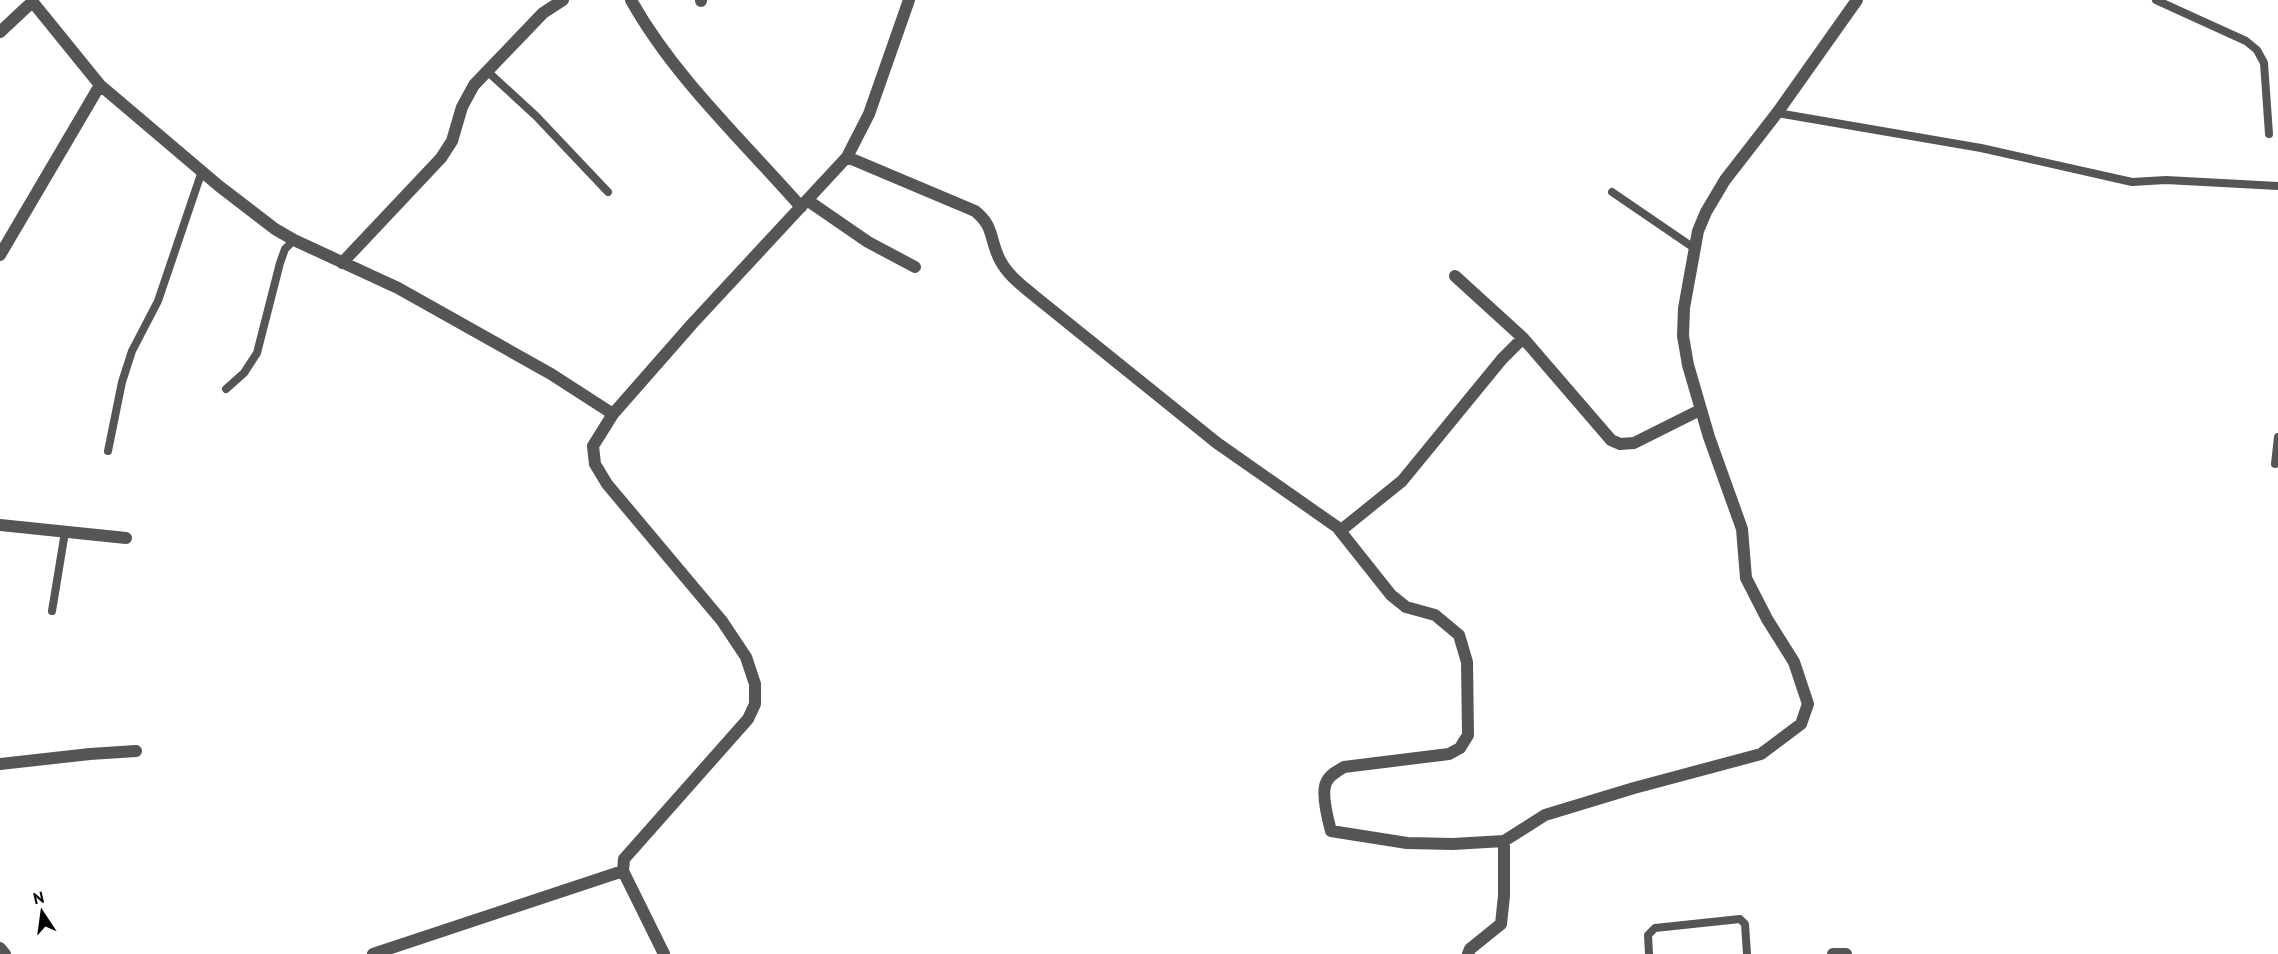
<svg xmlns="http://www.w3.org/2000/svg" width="2278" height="954" font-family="'PT Sans',sans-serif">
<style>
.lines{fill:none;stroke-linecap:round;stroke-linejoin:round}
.lane{stroke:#555;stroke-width:8}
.street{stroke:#555;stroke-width:12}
</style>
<rect width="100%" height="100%" fill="#fff"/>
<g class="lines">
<!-- lane -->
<path class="lane" d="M2156,0L2246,41L2257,50L2264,63L2269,134
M487,71L536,116L608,192
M1777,113L1981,148L2132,182L2166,180L2278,186
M1612,192L1694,248
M226,389L244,373L257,353L280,263L285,249L294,240
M108,451L122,382L132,351L158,301L202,171
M2275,464L2278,437
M52,611L65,532
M1649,954L1648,935L1655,928L1740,919L1745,924L1747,954"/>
<!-- street -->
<path class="street" d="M31,0L100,85L219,186L275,229L294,240L398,288L551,374L613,414
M631,0C674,77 743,141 801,207
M701,0V1
M0,32L32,2
M847,157L975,211C995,227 989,239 1000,260C1007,274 1020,284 1032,294L1217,443L1337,527L1391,595L1406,607L1435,615L1459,635L1467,662L1468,735L1460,748L1449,754L1344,767C1337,771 1329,775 1326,783C1321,794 1328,820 1331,831L1407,843L1453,844L1504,841
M807,200L868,242L915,267
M0,255L100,85
M342,263L441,158L452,141L462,107L474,85L543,13L563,0
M1455,276L1523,338L1611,440L1620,444L1634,443L1700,410
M0,525L126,538
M1340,531L1402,481L1502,359L1523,338
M0,764L90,754L136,751
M0,948L5,954
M373,954L623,871
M664,954L623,871L624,859L748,719L755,704V684L746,657L722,621L607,484L595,464L593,446L613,414L692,324L847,157L869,114L909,0
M1468,954L1470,949L1501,924L1504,896V841L1545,815L1634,788L1761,754L1801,724L1808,704L1794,662L1767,619L1746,578L1742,529L1709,437L1688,365L1683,336L1684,308L1698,231L1706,212L1725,180L1777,113L1857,0
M1833,954H1846"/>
</g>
<!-- north arrow -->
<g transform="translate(42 912) rotate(347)" stroke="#ffffff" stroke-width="4.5" paint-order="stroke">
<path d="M0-4.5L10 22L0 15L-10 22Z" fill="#000000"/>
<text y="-9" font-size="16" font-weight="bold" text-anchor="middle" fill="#000000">N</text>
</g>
</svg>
